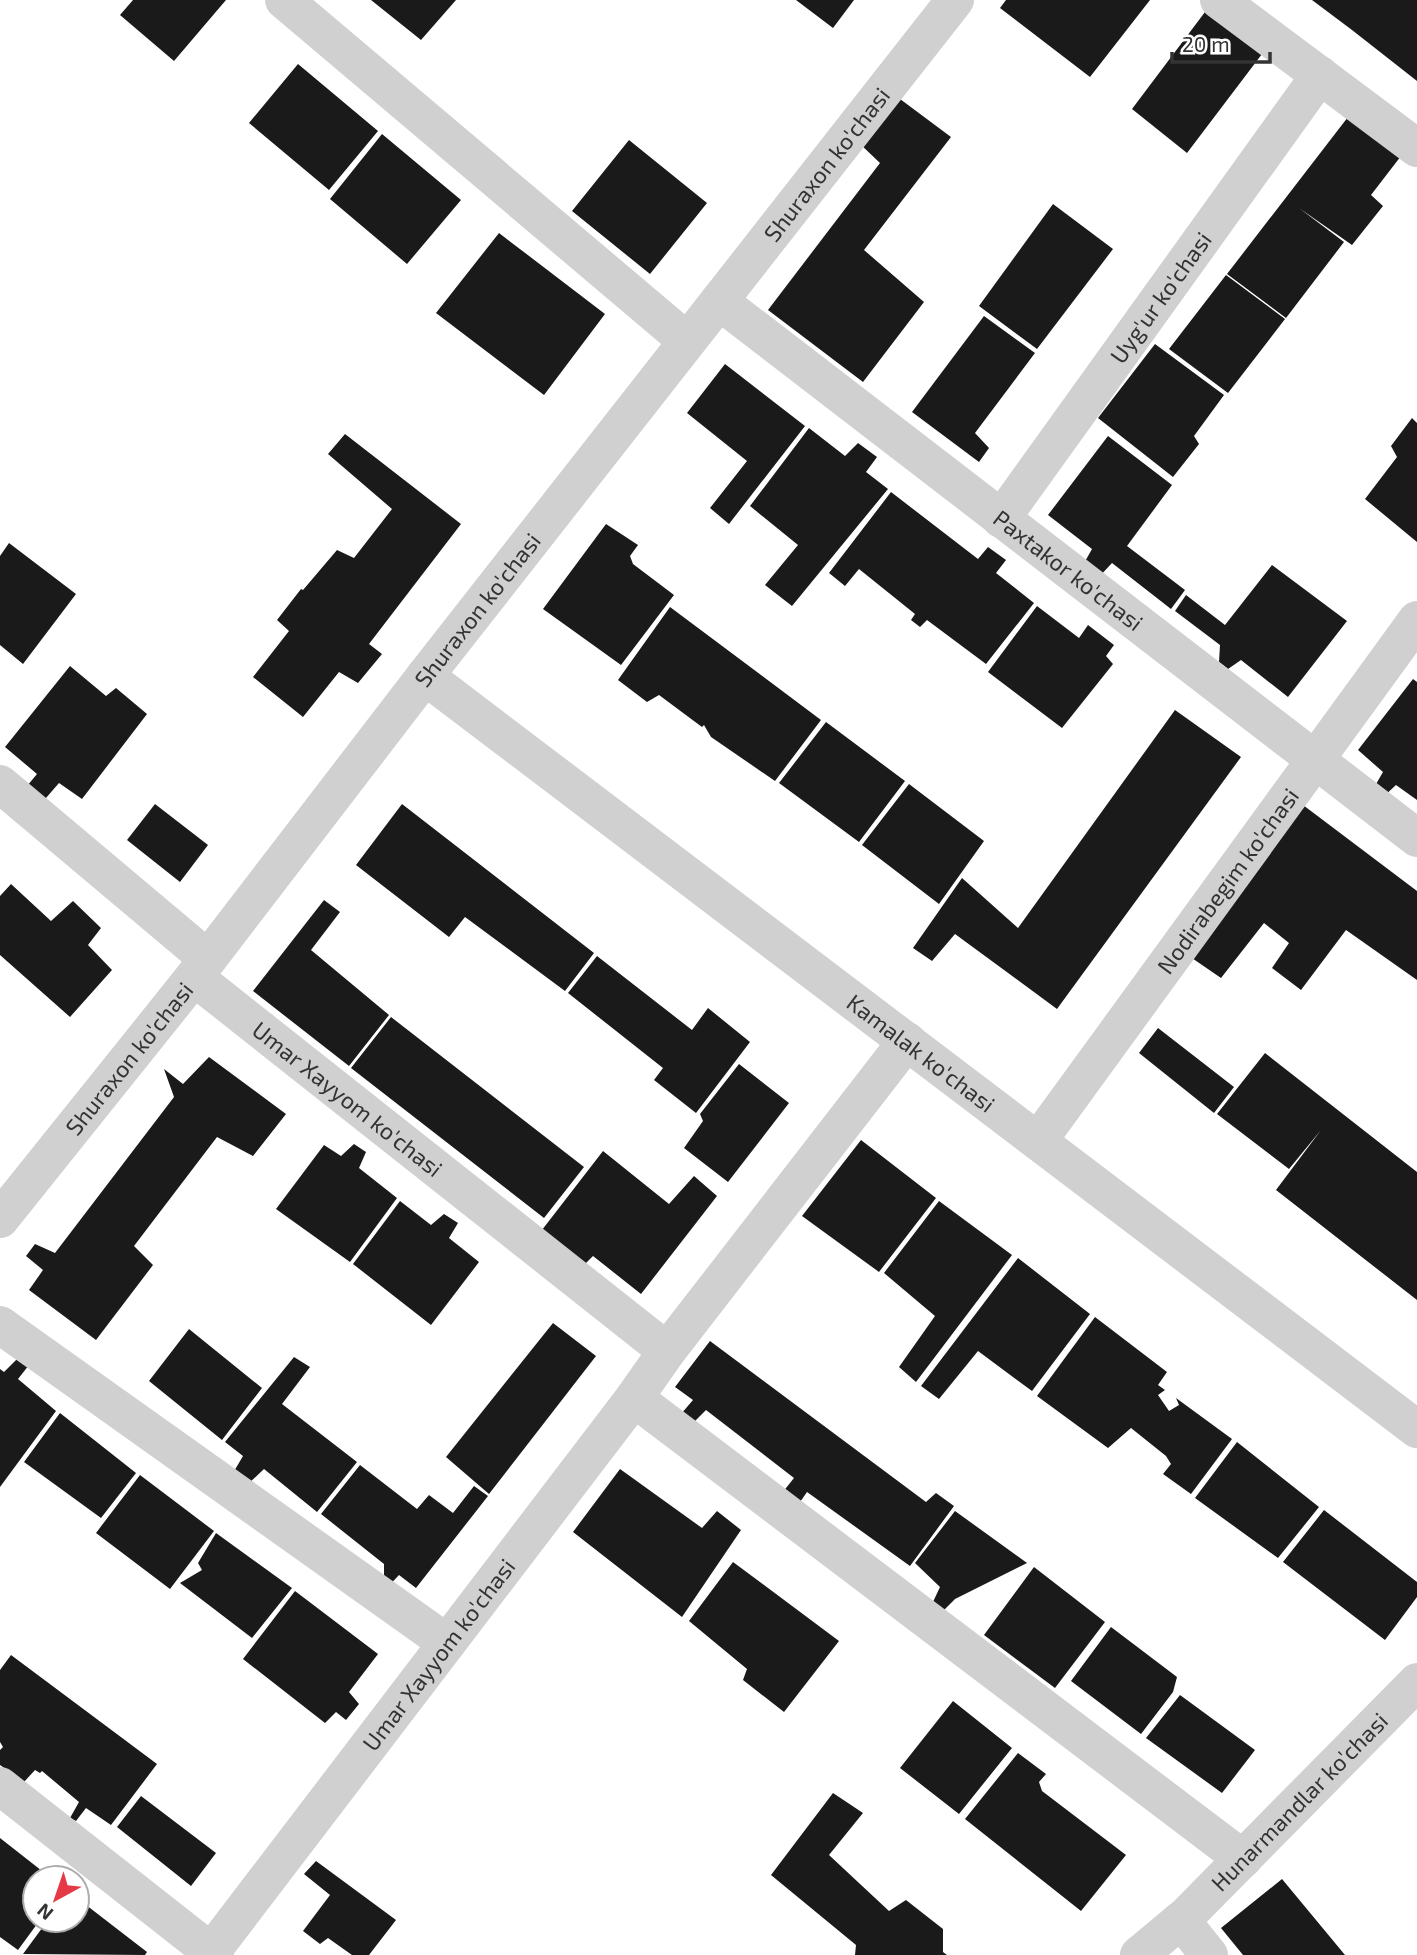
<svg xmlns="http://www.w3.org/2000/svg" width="1417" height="1955" font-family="'Exo 2',sans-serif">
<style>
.building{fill:#1a1a1a}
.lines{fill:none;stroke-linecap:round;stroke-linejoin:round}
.minor{stroke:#d0d0d0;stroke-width:38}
.labels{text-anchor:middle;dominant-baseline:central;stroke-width:7;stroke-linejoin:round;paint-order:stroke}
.street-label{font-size:23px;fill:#333;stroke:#fff}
</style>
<rect width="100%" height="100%" fill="#fff"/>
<!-- building -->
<path class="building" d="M133,0H226L174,61L120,15Z
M371,0H456L421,40Z
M796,0H854L833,28Z
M1006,0H1150L1090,77L1000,8Z
M1312,0H1417V81L1352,30Z
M1205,12L1262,54L1187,153L1132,109Z
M298,64L378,131L329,190L249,123Z
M896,96L951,137L864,250L924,302L863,382L768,310L880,163L859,143Z
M1348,117L1401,156L1371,195L1383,206L1352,245L1299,208L1344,242L1286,318L1227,274Z
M382,134L461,200L407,264L330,199Z
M629,140L707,203L650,274L572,211Z
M1053,204L1113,249L1037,349L979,306Z
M499,233L605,314L544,395L436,313Z
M1226,275L1285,319L1228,393L1169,349Z
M984,316L1035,353L975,433L989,448L979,462L912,412Z
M1155,344L1224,395L1194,436L1199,444L1173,477L1098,418Z
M725,364L805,426L729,524L710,508L747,461L687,413Z
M1412,418L1417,423V542L1365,499L1397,457L1391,446Z
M809,428L845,456L858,443L877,457L866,472L888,489L792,606L765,585L798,545L750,506Z
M345,434L461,524L369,644L382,654L358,683L339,672L303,717L253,677L289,631L277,620L301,589L303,590L337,550L354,558L392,509L328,454Z
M1108,436L1172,485L1127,546L1185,590L1171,609L1112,563L1098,578L1083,565L1092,549L1048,515Z
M891,492L978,559L988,547L1006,560L996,573L1034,603L986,664L927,620L920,627L911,620L915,614L859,569L845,586L829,573Z
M606,524L638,545L630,556L633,564L674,595L621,665L543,609Z
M9,543L76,594L23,664L0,645V556Z
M1272,565L1347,621L1288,697L1241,660L1228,669L1219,662L1220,645L1175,611L1186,595L1225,625Z
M1037,606L1079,638L1088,625L1114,645L1106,656L1113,664L1062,728L988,672Z
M670,607L821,720L775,781L711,737L704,725L702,727L659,695L647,702L618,680Z
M70,666L106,696L116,688L147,714L82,799L59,783L39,806L22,792L37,774L5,747Z
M1413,679L1417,682V800L1396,785L1381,799L1372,791L1383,772L1358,750Z
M1175,710L1241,757L1057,1009L955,934L932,961L913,948L962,878L1018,928Z
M826,722L905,781L859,842L779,783Z
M909,784L984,841L939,904L862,845Z
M155,804L208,845L180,882L127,840Z
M402,804L594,953L565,991L465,917L449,937L356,865Z
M1303,805L1417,891V980L1346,930L1301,990L1272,968L1289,943L1264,923L1221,978L1189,956Z
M11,884L51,921L73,901L101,928L88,945L112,970L70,1017L0,955V896Z
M324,900L340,912L311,950L389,1015L349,1066L253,991Z
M597,956L692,1030L708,1008L750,1042L696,1113L654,1080L663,1068L568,993Z
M391,1017L584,1167L544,1218L351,1068Z
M1158,1028L1234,1087L1214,1113L1139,1053Z
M1265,1053L1417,1172V1300L1276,1190L1321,1130L1289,1169L1217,1114Z
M209,1057L286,1114L253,1156L217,1137L134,1246L153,1265L96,1340L29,1290L43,1270L26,1256L35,1244L55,1253L174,1097L164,1069L183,1084Z
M739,1064L789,1103L728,1182L684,1148L703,1121L700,1114Z
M861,1140L936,1198L879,1272L802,1216Z
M354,1144L366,1152L359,1168L397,1198L350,1262L276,1209L324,1145L341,1156Z
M603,1151L669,1204L694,1176L717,1196L641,1294L593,1256L577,1272L535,1239Z
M400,1201L431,1225L444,1214L458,1223L449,1238L479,1262L431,1325L353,1264Z
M939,1201L1012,1255L916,1382L899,1367L935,1316L884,1273Z
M1018,1258L1090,1314L1032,1391L978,1351L939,1399L921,1386Z
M1095,1317L1167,1372L1158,1385L1165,1390L1158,1395L1169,1411L1179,1405L1176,1398L1232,1439L1191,1494L1163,1474L1171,1464L1166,1456L1131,1428L1108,1448L1037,1396Z
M553,1323L596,1356L489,1494L446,1457Z
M189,1329L262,1388L222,1440L149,1381Z
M710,1341L926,1502L936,1493L954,1506L910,1566L807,1492L798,1505L782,1493L794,1478L706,1410L692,1424L681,1414L693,1400L675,1387Z
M294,1357L310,1367L282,1404L357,1462L317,1512L264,1469L247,1485L233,1473L243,1456L225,1442Z
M18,1358L29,1365L18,1379L56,1411L0,1487V1369L4,1372Z
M60,1413L136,1473L101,1518L24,1462Z
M1237,1442L1319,1507L1278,1558L1195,1498Z
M360,1465L417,1509L429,1495L453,1513L474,1486L488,1496L416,1588L399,1575L384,1591V1564L321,1514Z
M620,1469L702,1528L717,1511L741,1530L682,1617L573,1532Z
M140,1475L214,1531L170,1589L96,1533Z
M1324,1510L1417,1582V1597L1385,1640L1283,1562Z
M955,1511L1027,1563L955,1599L941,1613L932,1604L940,1587L915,1563Z
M216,1533L292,1588L252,1638L180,1583L202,1570L198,1563Z
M733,1562L839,1641L784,1712L743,1680L747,1669L689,1621Z
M1034,1567L1105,1622L1055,1688L984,1635Z
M295,1591L378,1654L349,1692L359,1704L346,1720L336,1712L325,1723L243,1659Z
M1111,1627L1177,1677L1173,1692L1141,1734L1071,1681Z
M11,1655L157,1764L111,1825L86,1808L76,1821L70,1818L79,1802L42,1771L40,1773L35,1770L24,1782L0,1765V1750L3,1747L0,1742V1670Z
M1180,1695L1255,1750L1222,1793L1146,1738Z
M953,1701L1012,1748L959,1814L900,1768Z
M1018,1753L1046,1774L1039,1782L1042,1791L1126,1855L1081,1911L965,1819Z
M833,1793L863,1813L829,1855L889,1911L906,1900L943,1929V1952L947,1955H855L856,1945L771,1875Z
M141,1796L216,1853L191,1886L117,1827Z
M0,1838L51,1878H35V1920H40L18,1950L0,1937Z
M316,1861L396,1920L369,1955H352L328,1938L320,1944L303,1931L330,1895L304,1874Z
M1282,1879L1345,1955H1243L1221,1928Z
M77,1898L147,1952L145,1955L23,1954L48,1920H77Z"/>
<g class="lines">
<!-- minor -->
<g class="minor">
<path d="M284,0L687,341"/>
<path d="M1219,0L1417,148"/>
<path id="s1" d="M719,301L1417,838"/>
<path id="s2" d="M1001,519L1320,75"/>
<path id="s3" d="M425,676L1417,1429"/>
<path d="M0,784L208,959"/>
<path id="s4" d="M194,977L667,1351"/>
<path id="s5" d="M1038,1141L1417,620"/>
<path id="s6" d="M0,1219L194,977L425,676L955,0"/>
<path d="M0,1325L447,1643"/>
<path d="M634,1398L1243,1859"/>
<path d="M0,1786L215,1955"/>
<path d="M1181,1920L1209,1955"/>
<path id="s7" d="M209,1955L634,1398L667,1351L907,1041"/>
<path id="s8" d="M1139,1955L1187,1915L1417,1682"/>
</g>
</g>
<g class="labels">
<!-- street labels -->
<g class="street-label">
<text stroke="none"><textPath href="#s6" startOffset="1340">Shuraxon ko'chasi</textPath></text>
<text stroke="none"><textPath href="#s2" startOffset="273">Uyg'ur ko'chasi</textPath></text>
<text stroke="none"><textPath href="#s1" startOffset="441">Paxtakor ko'chasi</textPath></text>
<text stroke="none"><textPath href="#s6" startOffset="774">Shuraxon ko'chasi</textPath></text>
<text stroke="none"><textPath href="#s5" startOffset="322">Nodirabegim ko'chasi</textPath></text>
<text stroke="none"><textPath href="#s3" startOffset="623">Kamalak ko'chasi</textPath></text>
<text stroke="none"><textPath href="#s6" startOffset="206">Shuraxon ko'chasi</textPath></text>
<text stroke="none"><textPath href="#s4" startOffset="196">Umar Xayyom ko'chasi</textPath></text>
<text stroke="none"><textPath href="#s7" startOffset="378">Umar Xayyom ko'chasi</textPath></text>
<text stroke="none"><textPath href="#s8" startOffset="222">Hunarmandlar ko'chasi</textPath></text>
</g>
</g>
<!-- north arrow -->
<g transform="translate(56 1899) rotate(220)"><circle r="33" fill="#ffffff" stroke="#adadad" stroke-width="2"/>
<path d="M0-5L12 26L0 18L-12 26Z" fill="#e63946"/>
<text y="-10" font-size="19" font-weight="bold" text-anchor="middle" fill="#333333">N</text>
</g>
<!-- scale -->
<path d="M1172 52v10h98v-10" fill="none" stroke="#333333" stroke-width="3.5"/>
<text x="1182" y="52" font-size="21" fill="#333333" stroke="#ffffff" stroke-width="5" paint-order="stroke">20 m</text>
</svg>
